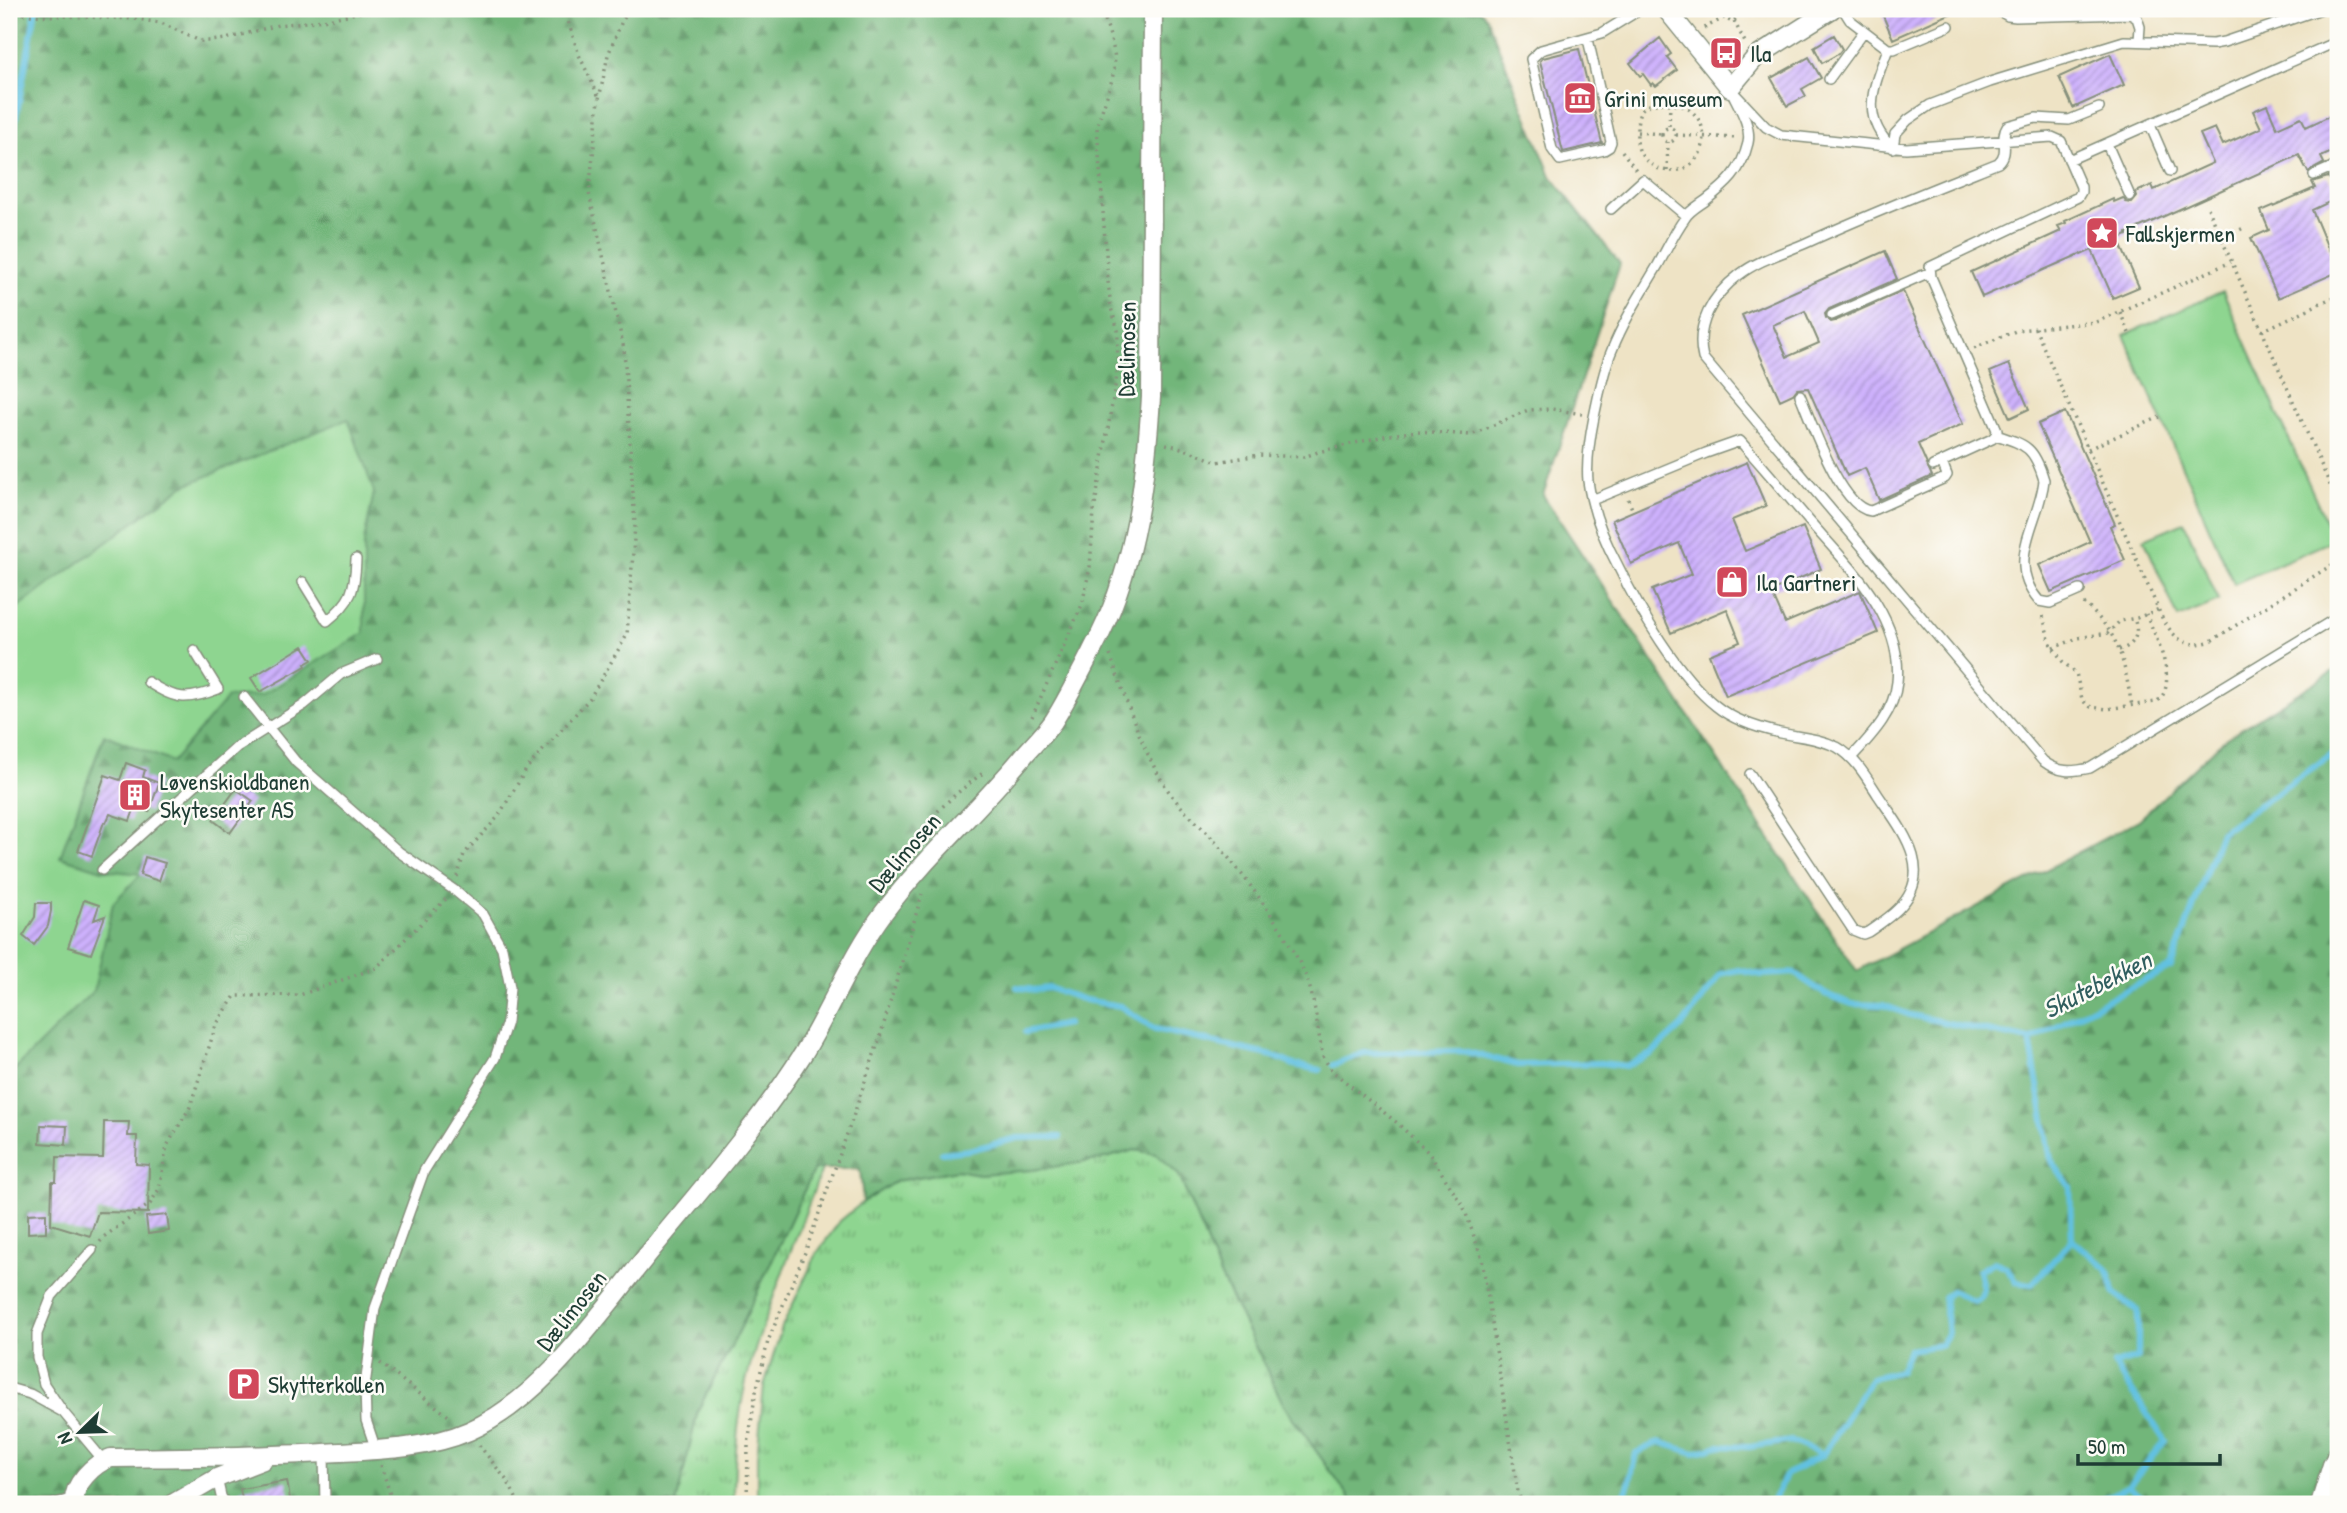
<svg xmlns="http://www.w3.org/2000/svg" width="2347" height="1513" font-family="'Patrick Hand',sans-serif">
<style>
.grass{fill:url(#grass-tufts);stroke:#568962;stroke-width:2}
.forest{fill:url(#forest-firs);stroke:#487a57;stroke-width:2}
.pitch{fill:#8ed590;stroke:#568962;stroke-width:2}
.lines{fill:none;stroke-linecap:round;stroke-linejoin:round}
.stream{stroke:#62c1e1;stroke-width:6}
.building{fill:url(#building-hatch);fill-rule:evenodd}
.lane-casing{stroke:#86907c;stroke-width:12}
.street-casing{stroke:#86907c;stroke-width:21}
.path{stroke:#86907c;stroke-width:3.5;stroke-dasharray:2 5;stroke-linecap:butt}
.lane{stroke:#fff;stroke-width:9}
.street{stroke:#fff;stroke-width:18}
.labels{text-anchor:middle;dominant-baseline:central;stroke-width:5;stroke-linejoin:round;paint-order:stroke}
.poi-label{font-size:24px;fill:#1f3d34;stroke:#fdfcf7;text-anchor:start}
.street-label{font-size:24px;fill:#1f3d34;stroke:#fdfcf7}
.water-label{font-size:26px;font-style:italic;fill:#305e5f;stroke:#fdfcf7}
</style>
<defs>
<pattern id="grass-tufts" width="24" height="20" patternUnits="userSpaceOnUse" patternTransform="scale(1.75)"><rect width="24" height="20" fill="#8ed590"/><path d="M3 7l-1-3M5 7V3M7 7l1-3M15 17l-1-3M17 17v-4M19 17l1-3" fill="none" stroke="#73ae76"/></pattern>
<pattern id="forest-firs" width="22" height="20" patternUnits="userSpaceOnUse" patternTransform="scale(1.75)"><rect width="22" height="20" fill="#72b67a"/><path d="M5 1l3.5 6h-7zM16 11l3.5 6h-7z" fill="#5d9565"/></pattern>
<pattern id="building-hatch" width="6" height="6" patternUnits="userSpaceOnUse" patternTransform="scale(1.75)"><rect width="6" height="6" fill="#ceb1fd"/><path d="M-1 1l2-2M0 6l6-6M5 7l2-2" fill="none" stroke="#a791ce"/></pattern>
</defs>
<rect width="100%" height="100%" fill="#fdfcf7"/>
<filter id="ink" filterUnits="userSpaceOnUse"><feTurbulence type="fractalNoise" baseFrequency=".0143" numOctaves="2"/><feDisplacementMap in="SourceGraphic" scale="14" xChannelSelector="R" yChannelSelector="G"/><feConvolveMatrix kernelMatrix="1 2 1 2 8 2 1 2 1" color-interpolation-filters="sRGB"/></filter>
<filter id="wash" filterUnits="userSpaceOnUse"><feTurbulence type="fractalNoise" baseFrequency=".00686" numOctaves="4" result="noise"/><feDisplacementMap in="SourceGraphic" scale="28" xChannelSelector="R" yChannelSelector="G"/><feGaussianBlur stdDeviation="1.57" result="paint"/><feColorMatrix in="noise" values="0 0 0 0 0 0 0 0 0 0 0 0 0 0 0 0 0 1.4 0 .05"/><feComposite in="paint" operator="in"/></filter>
<g filter="url(#wash)">
<rect width="100%" height="100%" fill="#eee3c5"/>
<!-- grass -->
<path class="grass" d="M1135,1150L1156,1154L1179,1175L1220,1275L1285,1407L1354,1504H757V1457L764,1386L782,1327L817,1253L840,1221L863,1202L896,1181L957,1170L980,1174L1098,1160Z
M814,1169H822C798,1234 770,1299 750,1366C737,1411 734,1458 734,1504H676L698,1410L740,1329Z"/>
<!-- forest -->
<path class="forest" d="M9,9H1478L1486,16L1551,176L1620,264L1543,495L1857,971L2139,820L2225,739L2338,668V1504H1354L1285,1407L1220,1275L1179,1175L1156,1154L1135,1150L1098,1160L1033,1170L980,1174L957,1170L896,1181L863,1202L860,1169H814L740,1329L698,1410L676,1504H9V1075L94,990L113,903L140,874L102,870L60,857L105,733L172,762L227,698L364,633V541L374,492L183,486L9,614Z"/>
<!-- pitch -->
<path class="pitch" d="M2223,291L2334,540L2234,584L2124,335Z
M348,419L374,492L364,541V633L262,695L227,698L172,762L104,734L60,857L102,870L141,874L113,903L94,990L9,1075V614L183,486Z
M2184,522L2219,601L2178,618L2144,539Z"/>
<g class="lines">
<!-- stream -->
<path class="stream" d="M9,155L36,9
M1017,987L1034,990L1049,988L1085,1000L1120,1006L1155,1029L1273,1056L1294,1065L1320,1070
M1025,1032L1067,1024
M1333,1065L1364,1053L1463,1051L1518,1065L1601,1063L1626,1066L1651,1054L1681,1027L1721,974L1738,970L1762,975L1794,973L1825,994L1852,1004L1883,1005L1910,1015L2030,1040
M942,1153L969,1150L1018,1138L1060,1137
M2128,1486L2151,1504
M1621,1504L1630,1481L1636,1453L1659,1442L1695,1453L1718,1446L1749,1447L1791,1441L1823,1455
M1771,1504L1787,1474L1823,1455L1871,1378L1900,1371L1909,1350L1941,1345L1948,1334L1944,1297L1951,1291L1974,1301L1981,1297L1983,1288L1979,1271L1994,1262L2006,1267L2016,1282L2032,1284L2072,1240
M2094,1504L2128,1486L2165,1441L2114,1364L2138,1357V1311L2115,1294L2107,1269L2072,1240L2070,1187L2051,1160L2030,1040L2171,967L2221,832L2338,750"/>
</g>
<g id="blocks">
<!-- building -->
<path class="building" d="M1900,9H1961L1893,39L1883,16Z
M1834,35L1842,49L1838,54L1822,63L1814,47Z
M1660,38L1671,54L1667,57L1677,70L1656,86L1653,83L1651,85L1643,74L1640,76L1630,63Z
M1579,49L1602,143L1563,152L1540,61L1543,58Z
M2110,54L2124,85L2073,108L2059,77Z
M1809,57L1821,78L1802,89L1806,96L1787,106L1771,78Z
M2267,105L2277,128L2301,117L2306,127L2338,112V149L2321,157L2324,163L2308,172L2299,155L2127,233V235L2118,239L2139,287L2113,298L2092,250L2081,255L2080,254L1982,297L1971,272L2061,231L2058,226L2066,223L2065,221L2113,199L2114,202L2123,198L2126,202L2132,203L2137,197L2136,192L2152,185L2154,190L2213,163L2200,134L2215,128L2223,145L2261,128L2253,111Z
M2328,177L2334,184L2338,198L2312,210L2338,272L2278,298L2251,238L2269,230L2261,211L2315,188L2312,182Z
M1885,251L1897,279L1829,309L1825,314L1826,318L1831,322L1835,321L1903,291L1963,424L1918,444L1932,476L1879,500L1865,468L1847,476L1808,388L1797,389L1793,394L1780,400L1742,315ZM1805,311L1819,343L1787,357L1773,325Z
M2009,364L2029,409L2010,418L1990,372Z
M2065,412L2115,524L2110,526L2125,560L2051,592L2039,565L2090,542L2038,424Z
M1747,462L1766,506L1732,520L1745,551L1803,527L1821,569L1771,591L1785,623L1860,591L1878,633L1726,696L1709,655L1740,642L1727,609L1671,633L1652,590L1692,574L1679,543L1631,564L1612,520Z
M303,646L312,660L305,664L306,666L260,692L251,678Z
M126,763L145,770L143,777L159,783L149,812L135,807L130,821L110,814L106,823L104,822L92,856L78,851L105,775L120,780Z
M236,789L253,801L230,833L213,820Z
M145,857L165,863L159,881L140,875Z
M84,900L99,905L94,920L105,916L91,954L68,947Z
M36,903H51V911L48,926L34,945L23,936L35,917Z
M104,1122H129L128,1136H137L136,1164L149,1165L148,1213L98,1212L90,1236L51,1224L52,1182H56L57,1157L103,1158Z
M41,1125L67,1126L66,1145L40,1143Z
M46,1213V1232L28,1233V1214Z
M167,1215L169,1231L148,1234L146,1217Z
M287,1481L291,1504H243L240,1489Z"/>
</g>
</g>
<g filter="url(#ink)">
<use href="#blocks" fill-opacity="0" stroke="#86907c" stroke-width="2"/>
<g class="lines">
<defs>
<path id="lane" d="M1843,9L1850,20L1888,49H1894L1949,26
M1996,9L2008,16L2016,17L2130,14L2137,18L2140,27L2139,40
M1588,39L1611,142L1609,147L1604,150L1560,160L1552,149L1531,59L1541,50L1602,33L1641,9
M1888,49C1874,86 1859,117 1893,148
M1829,79L1864,31
M1730,88C1737,104 1752,125 1748,143C1741,172 1727,184 1705,201C1698,206 1689,211 1685,218C1674,233 1667,249 1658,265C1642,292 1624,320 1612,350C1603,371 1599,394 1594,417C1590,437 1586,460 1588,481C1592,510 1604,540 1618,566C1639,610 1678,676 1716,706C1733,720 1758,728 1780,733C1799,737 1819,738 1837,747C1855,757 1867,778 1878,795C1901,829 1937,871 1898,909C1889,918 1878,925 1868,932L1863,934L1853,930L1750,774
M1736,95L1766,127L1781,135L1906,148L2052,137L2061,141L2081,187V192L2078,197L1930,267L1931,277L1997,430L1996,435L1992,439L1933,466
M2099,108L2069,120L2036,118L2007,126C1999,138 2011,152 1998,163C1933,189 1869,214 1806,243C1783,253 1758,260 1739,275C1712,295 1695,326 1703,358L2043,761C2059,773 2071,772 2090,768L2338,617
M2150,125L2170,171
M2107,144L2130,196
M1893,148L1895,134L1908,120L1930,105L1990,82L2124,41L2213,44L2224,42L2321,9
M2069,160L2338,41
M2314,175L2330,168L2338,179
M1611,209L1643,180L1686,216
M1832,315L1930,272
M1800,395C1811,421 1841,509 1871,511L1945,478L1947,475L1942,462
M1996,435C2027,445 2034,447 2044,480C2040,522 2004,561 2039,601L2050,603L2080,590
M1592,500L1706,453L1740,441C1764,468 1787,495 1810,522C1848,565 1904,618 1897,682C1894,713 1871,736 1851,758
M303,582L327,621C352,601 355,590 356,559
M148,682C175,700 187,701 218,689L194,650
M244,697L296,762L399,852L454,890L483,914L502,948L510,987L507,1022L495,1058L424,1171L375,1308L365,1386L366,1420L376,1450
M102,870L237,747L304,705L341,674L377,659
M92,1250L52,1296L37,1334V1357L44,1384L63,1412L103,1460
M9,1388L30,1394L61,1411
M324,1453L325,1504
M217,1478L221,1496L225,1504
M53,1504L74,1498"/>
<path id="street" d="M1666,9L1730,88L1756,57L1832,9
M74,1504C72,1485 94,1463 111,1458C188,1457 264,1457 340,1452C383,1450 430,1448 469,1431C542,1400 603,1309 653,1248C705,1185 759,1123 803,1054C832,1007 851,956 884,912C927,855 981,808 1026,753C1035,743 1045,733 1053,722C1069,697 1086,662 1100,635C1136,561 1146,478 1151,397L1153,9
M172,1504L217,1478L263,1460
M2320,1504L2332,1465L2338,1453"/>
</defs>
<!-- lane casing -->
<use href="#lane" class="lane-casing"/>
<!-- street casing -->
<use href="#street" class="street-casing"/>
<!-- path -->
<path class="path" d="M564,9L579,55L599,97
M1726,9L1724,18L1732,22L1738,17V13L1736,9
M9,12L31,15L137,19L161,23L200,41H211L226,39L278,25L323,20L366,11L399,9
M1734,21L1746,44
M1704,28L1724,18
M1661,103C1670,104 1679,104 1687,108C1707,120 1710,149 1691,164C1675,177 1650,171 1640,152C1636,144 1637,135 1637,126C1638,119 1638,111 1645,107C1649,104 1657,104 1661,103Z
M1669,126L1670,104
M1662 135a7 7 0 1 1 14 0a7 7 0 1 1-14 0Z
M1637,132L1661,134
M1676,135L1737,138
M1622,151L1636,170
M1667,171L1668,142
M2208,208L2338,503
M2338,231V240
M2221,238L2246,227
M2120,312L2129,333
M2035,328L2163,620C2176,640 2187,649 2211,641L2338,561
M2262,331L2338,295
M1974,348L2018,330L2096,322L2231,262
M1166,444L1185,449L1217,462L1259,455L1304,457L1318,452L1384,436L1417,431L1471,435L1528,410L1552,409L1582,414
M2088,449L2160,417
M1628,499L1633,511
M2084,603C2093,612 2103,621 2110,632C2124,654 2127,681 2132,706
M2043,616L2050,643L2063,662L2076,673L2082,699L2086,704L2091,707L2107,709L2156,702C2181,686 2155,635 2146,614
M2053,648L2078,638L2108,633L2120,621L2137,618L2159,609
M2119,650C2135,646 2140,633 2134,619
M1110,655C1128,703 1142,754 1172,796C1184,811 1199,824 1212,838C1244,875 1289,934 1307,979C1315,1000 1318,1034 1323,1057L1332,1071L1396,1122L1429,1153L1464,1208L1482,1259L1518,1492L1522,1504
M1032,717L1082,605L1090,567L1094,511L1117,375L1118,330L1111,308L1108,281L1097,128C1102,104 1118,76 1114,52C1111,38 1106,23 1102,9
M919,846L917,839C929,815 961,789 983,773
M457,877L464,854L498,817L527,768L590,698L627,635L635,525L624,349L589,193L599,99L608,55L622,21L631,9
M100,1242L105,1236L150,1204L159,1189L167,1146L190,1107L216,1025L235,996L300,995L376,968L446,899
M380,1363L451,1418
M479,1445L508,1482L519,1504
M381,1465L393,1504
M747,1504L748,1445L755,1396L768,1341L806,1250L853,1117L880,1037L922,894"/>
<!-- lane -->
<use href="#lane" class="lane"/>
<!-- street -->
<use href="#street" class="street"/>
</g>
</g>
<!-- icons -->
<defs>
<symbol id="bus-square" viewBox="-11 -11 22 22"><rect x="-9" y="-9" width="18" height="18" rx="4" fill="#d1495b" stroke="#fdfcf7"/><path d="M-5-6H5V4H4V6H2V4H-2V6H-4V4H-5ZM-3.5-4V0h7V-4ZM-3.5 1.2v1.5H-2V1.2ZM2 1.2v1.5H3.5V1.2Z" fill="#fff"/></symbol>
<symbol id="museum-square" viewBox="-11 -11 22 22"><rect x="-9" y="-9" width="18" height="18" rx="4" fill="#d1495b" stroke="#fdfcf7"/><path d="M0-6L6-3V-2H-6V-3ZM-5-1h2V3h-2ZM-1-1h2V3h-2ZM3-1h2V3H3ZM-6 4H6V6H-6Z" fill="#fff"/></symbol>
<symbol id="sight-square" viewBox="-11 -11 22 22"><rect x="-9" y="-9" width="18" height="18" rx="4" fill="#d1495b" stroke="#fdfcf7"/><path d="M0-6L1.8-2.2L6-1.7L2.9 1.2L3.7 5.4L0 3.3L-3.7 5.4L-2.9 1.2L-6-1.7L-1.8-2.2Z" fill="#fff"/></symbol>
<symbol id="shop-square" viewBox="-11 -11 22 22"><rect x="-9" y="-9" width="18" height="18" rx="4" fill="#d1495b" stroke="#fdfcf7"/><path d="M-5-2.5h2.3a2.7 3.5 0 0 1 5.4 0H5L5.5 6h-11ZM-1.5-2.5h3a1.5 2.3 0 0 0-3 0Z" fill="#fff"/></symbol>
<symbol id="building-square" viewBox="-11 -11 22 22"><rect x="-9" y="-9" width="18" height="18" rx="4" fill="#d1495b" stroke="#fdfcf7"/><path d="M-4-6H4V6H1V3H-1V6H-4ZM-2.5-4.3h1.7v1.8h-1.7ZM.8-4.3h1.7v1.8H.8ZM-2.5-1h1.7V.8h-1.7ZM.8-1h1.7V.8H.8Z" fill="#fff"/></symbol>
<symbol id="parking-square" viewBox="-11 -11 22 22"><rect x="-9" y="-9" width="18" height="18" rx="4" fill="#d1495b" stroke="#fdfcf7"/><path d="M-3.5-5.5H1a3.5 3.5 0 0 1 0 7H-1V5.5H-3.5ZM-1-3.4V-.6H.8a1.4 1.4 0 0 0 0-2.8Z" fill="#fff"/></symbol>
</defs>
<g fill-rule="evenodd">
<use href="#bus-square" x="1707" y="34" width="38" height="38"/>
<use href="#museum-square" x="1561" y="79" width="38" height="38"/>
<use href="#sight-square" x="2083" y="214" width="38" height="38"/>
<use href="#shop-square" x="1713" y="563" width="38" height="38"/>
<use href="#building-square" x="116" y="776" width="38" height="38"/>
<use href="#parking-square" x="225" y="1365" width="38" height="38"/>
</g>
<g class="labels">
<!-- poi labels -->
<g class="poi-label">
<text x="1750" y="53">Ila</text>
<text x="1604" y="98">Grini museum</text>
<text x="2126" y="233">Fallskjermen</text>
<text x="1756" y="582">Ila Gartneri</text>
<text x="160" y="781">Løvenskioldbanen<tspan x="160" dy="28">Skytesenter AS</tspan></text>
<text x="268" y="1384">Skytterkollen</text>
</g>
<!-- street labels -->
<g class="street-label">
<text transform="translate(1126 349) rotate(-89)">Dælimosen</text>
<text transform="translate(904 852) rotate(-49)">Dælimosen</text>
<text transform="translate(571 1310) rotate(-51)">Dælimosen</text>
</g>
<!-- water labels -->
<g class="water-label">
<text transform="translate(2097 984) rotate(-27)">Skutebekken</text>
</g>
</g>
<!-- margin -->
<rect width="2347" height="1513" fill="none" stroke="#fdfcf7" stroke-width="35"/>
<!-- north arrow -->
<g transform="translate(80 1432) rotate(247)" stroke="#fdfcf7" stroke-width="5" paint-order="stroke">
<path d="M0-5L12 26L0 18L-12 26Z" fill="#1f3d34"/>
<text y="-10" font-size="19" font-weight="bold" text-anchor="middle" fill="#1f3d34">N</text>
</g>
<!-- scale -->
<path d="M2078 1454v10h142v-10" fill="none" stroke="#1f3d34" stroke-width="3.5"/>
<text x="2088" y="1454" font-size="21" fill="#1f3d34" stroke="#fdfcf7" stroke-width="5" paint-order="stroke">50 m</text>
</svg>
